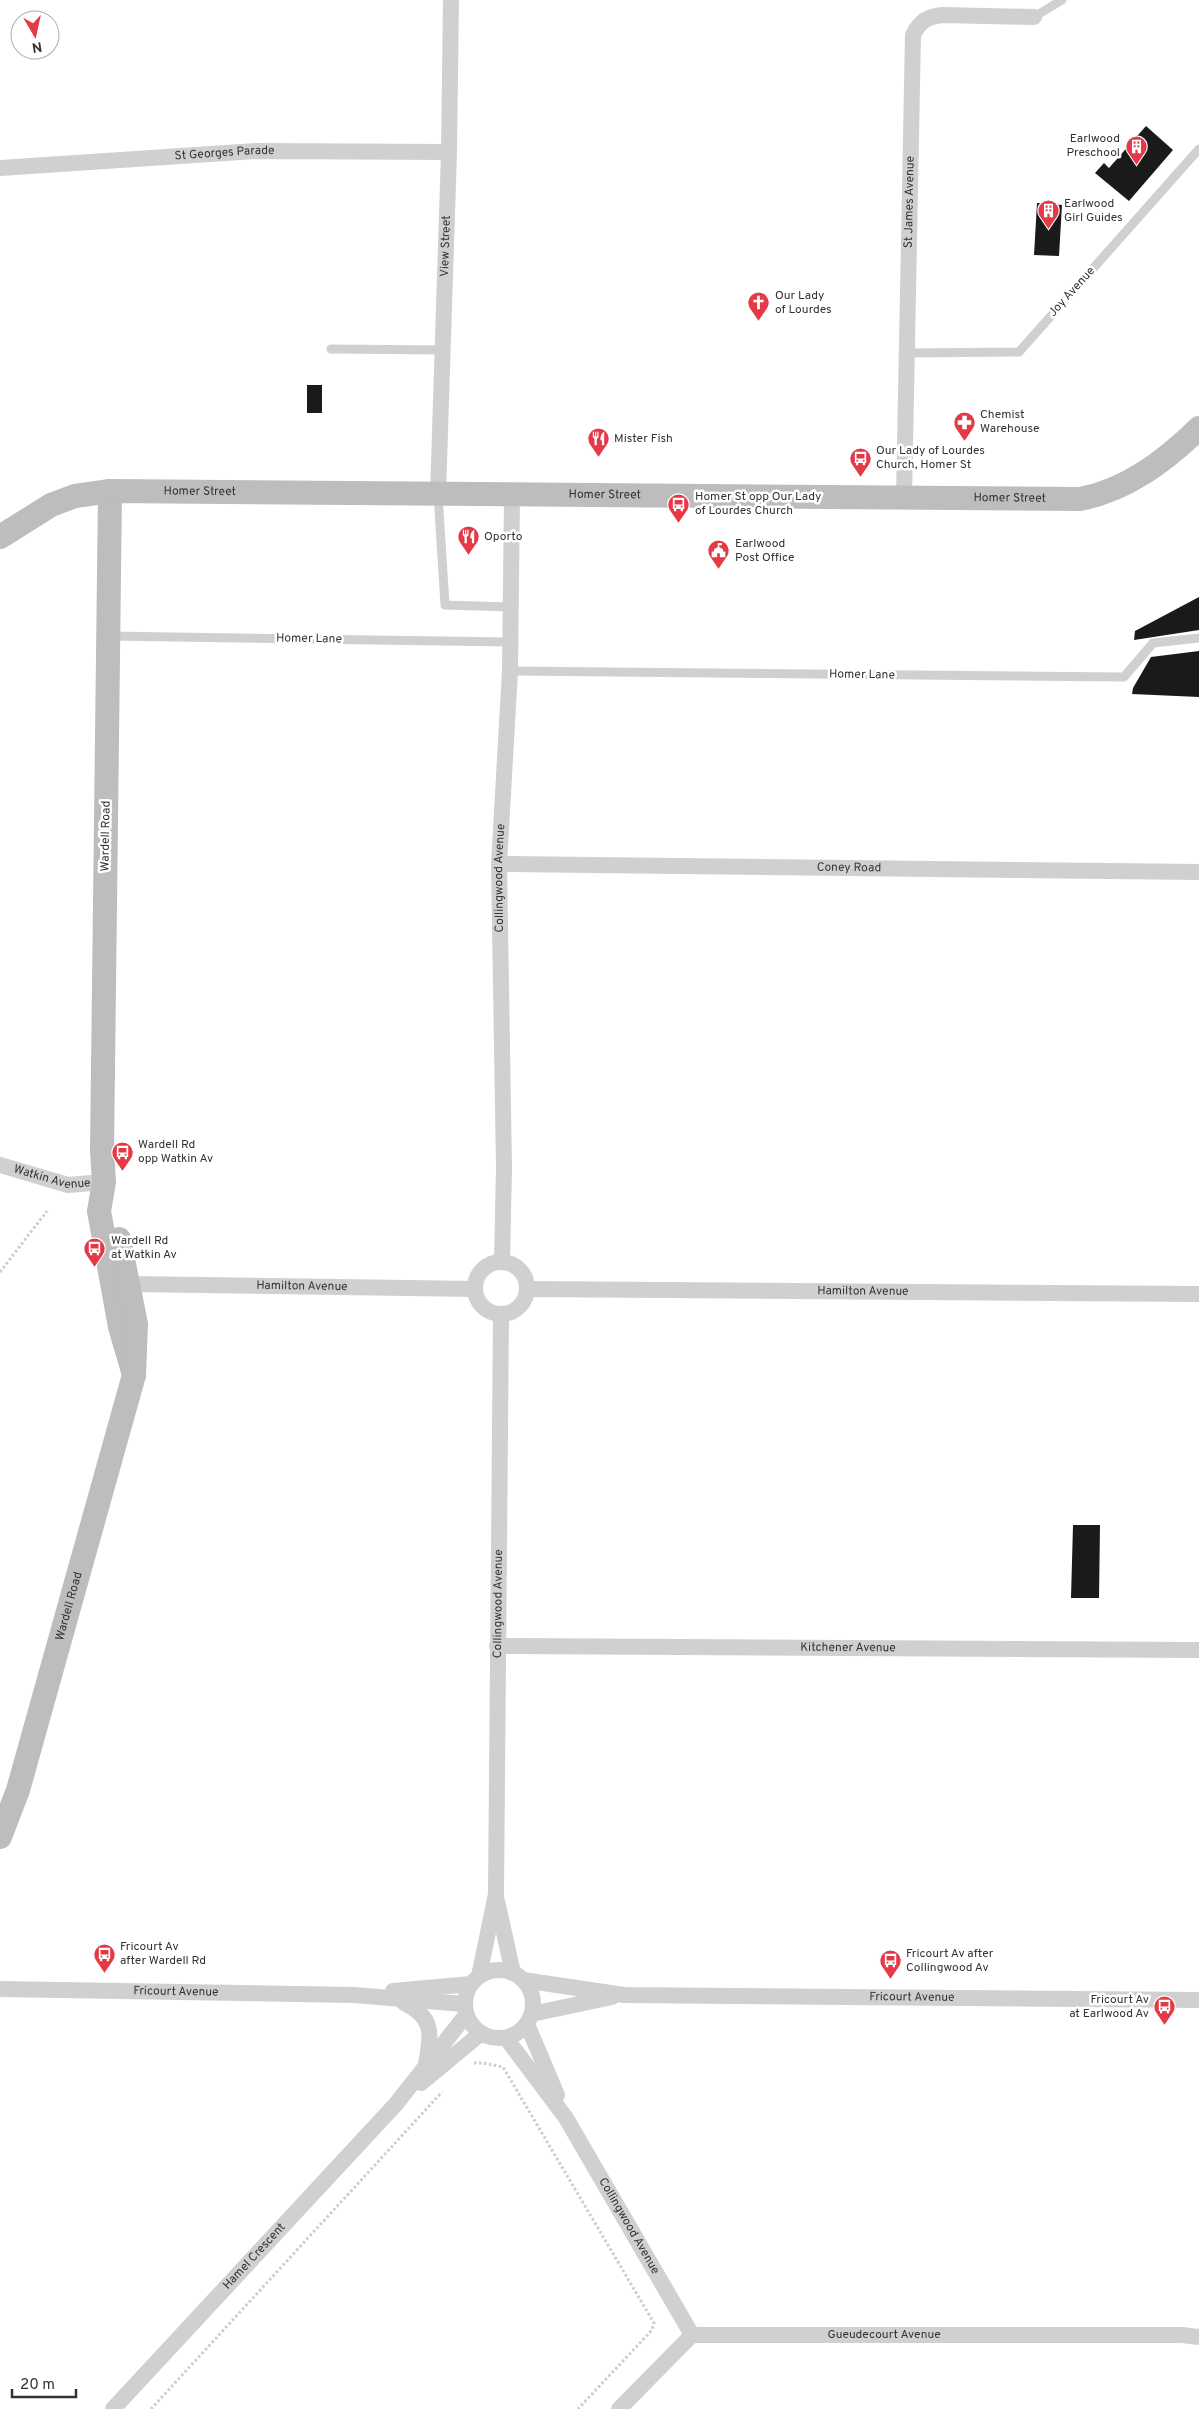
<svg xmlns="http://www.w3.org/2000/svg" width="1199" height="2409" font-family="Overpass,sans-serif">
<style>
.building{fill:#1a1a1a}
.lines{fill:none;stroke-linecap:round;stroke-linejoin:round}
.path{stroke:#cdcdcd;stroke-width:3;stroke-dasharray:2.5 2.5;stroke-linecap:butt}
.lane{stroke:#d0d0d0;stroke-width:9}
.street{stroke:#d0d0d0;stroke-width:16}
.secondary{stroke:#bdbdbd;stroke-width:24}
.labels{text-anchor:middle;dominant-baseline:central;stroke-width:5;stroke-linejoin:round;paint-order:stroke}
.poi-label{font-size:12px;fill:#333;stroke:#fff;text-anchor:start}
.street-label{font-size:12px;fill:#333;stroke:#fff}
</style>
<rect width="100%" height="100%" fill="#fff"/>
<!-- building -->
<path class="building" d="M1146,126L1173,150L1129,201L1095,173L1104,163L1109,168Z
M1037,203L1062,205L1059,256L1034,255Z
M307,385H322V413H307Z
M1199,597V630L1134,640L1135,631Z
M1199,651V697L1132,694L1133,688L1151,657Z
M1073,1525H1100L1099,1598H1071Z"/>
<g class="lines">
<!-- path -->
<path class="path" d="M0,1272L47,1211
M474,2063H483L503,2067L654,2323L652,2330L578,2409
M151,2409L442,2092"/>
<!-- lane -->
<path class="lane" d="M1034,17L1062,0
M331,349L444,350
M907,353L1019,352L1199,149
M438,494L445,605L511,607
M108,636L510,642
M510,671L1124,677L1153,643L1199,638"/>
<!-- street -->
<g class="street">
<path id="s1" d="M0,168L256,151L449,152"/>
<path id="s2" d="M438,494L449,152L451,0"/>
<path id="s3" d="M904,498L913,35C920,21 927,17 942,15L1034,17"/>
<path id="s4" d="M499,864L1199,872"/>
<path id="s5" d="M0,1165L68,1185L104,1182"/>
<path id="s6" d="M502,1262L504,1168L499,864L510,671L512,495"/>
<circle cx="501" cy="1288" r="26"/>
<path id="s7" d="M130,1284L475,1289"/>
<path id="s8" d="M527,1289L1199,1294"/>
<path id="s9" d="M497,1646L1199,1650"/>
<path d="M497,1901L513,1973"/>
<circle cx="499" cy="2004" r="34"/>
<path id="s10" d="M479,1976L496,1894L501,1314"/>
<path id="s11" d="M523,1980L624,1995L1199,2000"/>
<path id="s12" d="M0,1989L354,1995L464,2004"/>
<path d="M393,1991L471,1984"/>
<path d="M403,2002C435,2018 431,2033 426,2064"/>
<path d="M532,2014L612,1997"/>
<path d="M527,2024L557,2095"/>
<path id="s13" d="M506,2038L566,2118L692,2335"/>
<path d="M421,2083L480,2034"/>
<path id="s14" d="M113,2409L396,2104L466,2015"/>
<path id="s15" d="M619,2409L692,2335H1182L1199,2337"/>
</g>
<!-- secondary -->
<g class="secondary">
<path d="M110,491L102,1151L104,1182L99,1211L120,1327L134,1375"/>
<path id="s16" d="M0,537L51,505L75,496L110,491L1080,499C1127,490 1165,461 1199,428"/>
<path id="s17" d="M0,1837L18,1790L134,1375L136,1324L119,1239"/>
</g>
</g>
<!-- icons -->
<defs>
<symbol id="building-pin" viewBox="-11 -11 22 30"><path d="M0 17L-7.5 6A9.5 9.5 0 1 1 7.5 6Z" fill="#e63946" stroke="#fff"/><path d="M-4-6H4V6H1V3H-1V6H-4ZM-2.5-4.3h1.7v1.8h-1.7ZM.8-4.3h1.7v1.8H.8ZM-2.5-1h1.7V.8h-1.7ZM.8-1h1.7V.8H.8Z" fill="#fff"/></symbol>
<symbol id="church-pin" viewBox="-11 -11 22 30"><path d="M0 17L-7.5 6A9.5 9.5 0 1 1 7.5 6Z" fill="#e63946" stroke="#fff"/><path d="M-1.2-6h2.4v3.5h3.3v2.4h-3.3V6h-2.4V-.1h-3.3v-2.4h3.3Z" fill="#fff"/></symbol>
<symbol id="pharmacy-pin" viewBox="-11 -11 22 30"><path d="M0 17L-7.5 6A9.5 9.5 0 1 1 7.5 6Z" fill="#e63946" stroke="#fff"/><path d="M-2-6h4v4h4v4h-4v4h-4v-4h-4v-4h4Z" fill="#fff"/></symbol>
<symbol id="restaurant-pin" viewBox="-11 -11 22 30"><path d="M0 17L-7.5 6A9.5 9.5 0 1 1 7.5 6Z" fill="#e63946" stroke="#fff"/><path d="M-5-6h1v4h1v-4h1v4h1v-4h1v5L-1.5 .5V6h-2V.5L-5-1ZM5-6V6H3V1.5H1.5Q1.5-4 5-6Z" fill="#fff"/></symbol>
<symbol id="bus-pin" viewBox="-11 -11 22 30"><path d="M0 17L-7.5 6A9.5 9.5 0 1 1 7.5 6Z" fill="#e63946" stroke="#fff"/><path d="M-5-6H5V4H4V6H2V4H-2V6H-4V4H-5ZM-3.5-4V0h7V-4ZM-3.5 1.2v1.5H-2V1.2ZM2 1.2v1.5H3.5V1.2Z" fill="#fff"/></symbol>
<symbol id="civic-pin" viewBox="-11 -11 22 30"><path d="M0 17L-7.5 6A9.5 9.5 0 1 1 7.5 6Z" fill="#e63946" stroke="#fff"/><path d="M-.6-6.5H3V-4.5H.6V-3L4-1V1h2V6H-6V1h2V-1L-.6-3ZM-1.2 2.5V6h2.4V2.5Z" fill="#fff"/></symbol>
</defs>
<g fill-rule="evenodd">
<use href="#building-pin" x="1124" y="134" width="25" height="34"/>
<use href="#building-pin" x="1036" y="198" width="25" height="34"/>
<use href="#church-pin" x="746" y="290" width="25" height="34"/>
<use href="#pharmacy-pin" x="952" y="410" width="25" height="34"/>
<use href="#restaurant-pin" x="586" y="426" width="25" height="34"/>
<use href="#bus-pin" x="848" y="446" width="25" height="34"/>
<use href="#bus-pin" x="666" y="492" width="25" height="34"/>
<use href="#restaurant-pin" x="456" y="524" width="25" height="34"/>
<use href="#civic-pin" x="706" y="538" width="25" height="34"/>
<use href="#bus-pin" x="110" y="1140" width="25" height="34"/>
<use href="#bus-pin" x="82" y="1236" width="25" height="34"/>
<use href="#bus-pin" x="92" y="1942" width="25" height="34"/>
<use href="#bus-pin" x="878" y="1948" width="25" height="34"/>
<use href="#bus-pin" x="1152" y="1994" width="25" height="34"/>
</g>
<g class="labels">
<!-- poi labels -->
<g class="poi-label">
<text x="1120" y="139" text-anchor="end">Earlwood<tspan x="1120" dy="14">Preschool</tspan></text>
<text x="1064" y="204">Earlwood<tspan x="1064" dy="14">Girl Guides</tspan></text>
<text x="775" y="296">Our Lady<tspan x="775" dy="14">of Lourdes</tspan></text>
<text x="980" y="415">Chemist<tspan x="980" dy="14">Warehouse</tspan></text>
<text x="614" y="439">Mister Fish</text>
<text x="876" y="451">Our Lady of Lourdes<tspan x="876" dy="14">Church, Homer St</tspan></text>
<text x="695" y="497">Homer St opp Our Lady<tspan x="695" dy="14">of Lourdes Church</tspan></text>
<text x="484" y="537">Oporto</text>
<text x="735" y="544">Earlwood<tspan x="735" dy="14">Post Office</tspan></text>
<text x="138" y="1145">Wardell Rd<tspan x="138" dy="14">opp Watkin Av</tspan></text>
<text x="111" y="1241">Wardell Rd<tspan x="111" dy="14">at Watkin Av</tspan></text>
<text x="120" y="1947">Fricourt Av<tspan x="120" dy="14">after Wardell Rd</tspan></text>
<text x="906" y="1954">Fricourt Av after<tspan x="906" dy="14">Collingwood Av</tspan></text>
<text x="1149" y="2000" text-anchor="end">Fricourt Av<tspan x="1149" dy="14">at Earlwood Av</tspan></text>
</g>
<!-- street labels -->
<g class="street-label">
<text stroke="none"><textPath href="#s1" startOffset="225">St Georges Parade</textPath></text>
<text stroke="none"><textPath href="#s3" startOffset="296">St James Avenue</textPath></text>
<text stroke="none"><textPath href="#s2" startOffset="248">View Street</textPath></text>
<text transform="translate(1072 292) rotate(-48)">Joy Avenue</text>
<text stroke="none"><textPath href="#s16" startOffset="211">Homer Street</textPath></text>
<text stroke="none"><textPath href="#s16" startOffset="616">Homer Street</textPath></text>
<text stroke="none"><textPath href="#s16" startOffset="1021">Homer Street</textPath></text>
<text transform="translate(309 639) rotate(1)">Homer Lane</text>
<text transform="translate(862 675) rotate(1)">Homer Lane</text>
<text transform="translate(106 836) rotate(-89)">Wardell Road</text>
<text stroke="none"><textPath href="#s4" startOffset="350">Coney Road</textPath></text>
<text stroke="none"><textPath href="#s6" startOffset="384">Collingwood Avenue</textPath></text>
<text stroke="none"><textPath href="#s5" startOffset="54">Watkin Avenue</textPath></text>
<text stroke="none"><textPath href="#s7" startOffset="172">Hamilton Avenue</textPath></text>
<text stroke="none"><textPath href="#s8" startOffset="336">Hamilton Avenue</textPath></text>
<text stroke="none"><textPath href="#s10" startOffset="374">Collingwood Avenue</textPath></text>
<text stroke="none"><textPath href="#s17" startOffset="241">Wardell Road</textPath></text>
<text stroke="none"><textPath href="#s9" startOffset="351">Kitchener Avenue</textPath></text>
<text stroke="none"><textPath href="#s12" startOffset="176">Fricourt Avenue</textPath></text>
<text stroke="none"><textPath href="#s11" startOffset="390">Fricourt Avenue</textPath></text>
<text stroke="none"><textPath href="#s13" startOffset="225">Collingwood Avenue</textPath></text>
<text stroke="none"><textPath href="#s14" startOffset="208">Hamel Crescent</textPath></text>
<text stroke="none"><textPath href="#s15" startOffset="296">Gueudecourt Avenue</textPath></text>
</g>
</g>
<!-- north arrow -->
<g transform="translate(35 35) rotate(171)"><circle r="24" fill="#ffffff" stroke="#adadad"/>
<path d="M0-4L9 19L0 12L-9 19Z" fill="#e63946"/>
<text y="-8" font-size="14" font-weight="bold" text-anchor="middle" fill="#333333">N</text>
</g>
<!-- scale -->
<path d="M12 2389v8h64v-8" fill="none" stroke="#333333" stroke-width="2.5"/>
<text x="20" y="2389" font-size="15" fill="#333333" stroke="#ffffff" stroke-width="4" paint-order="stroke">20 m</text>
</svg>
